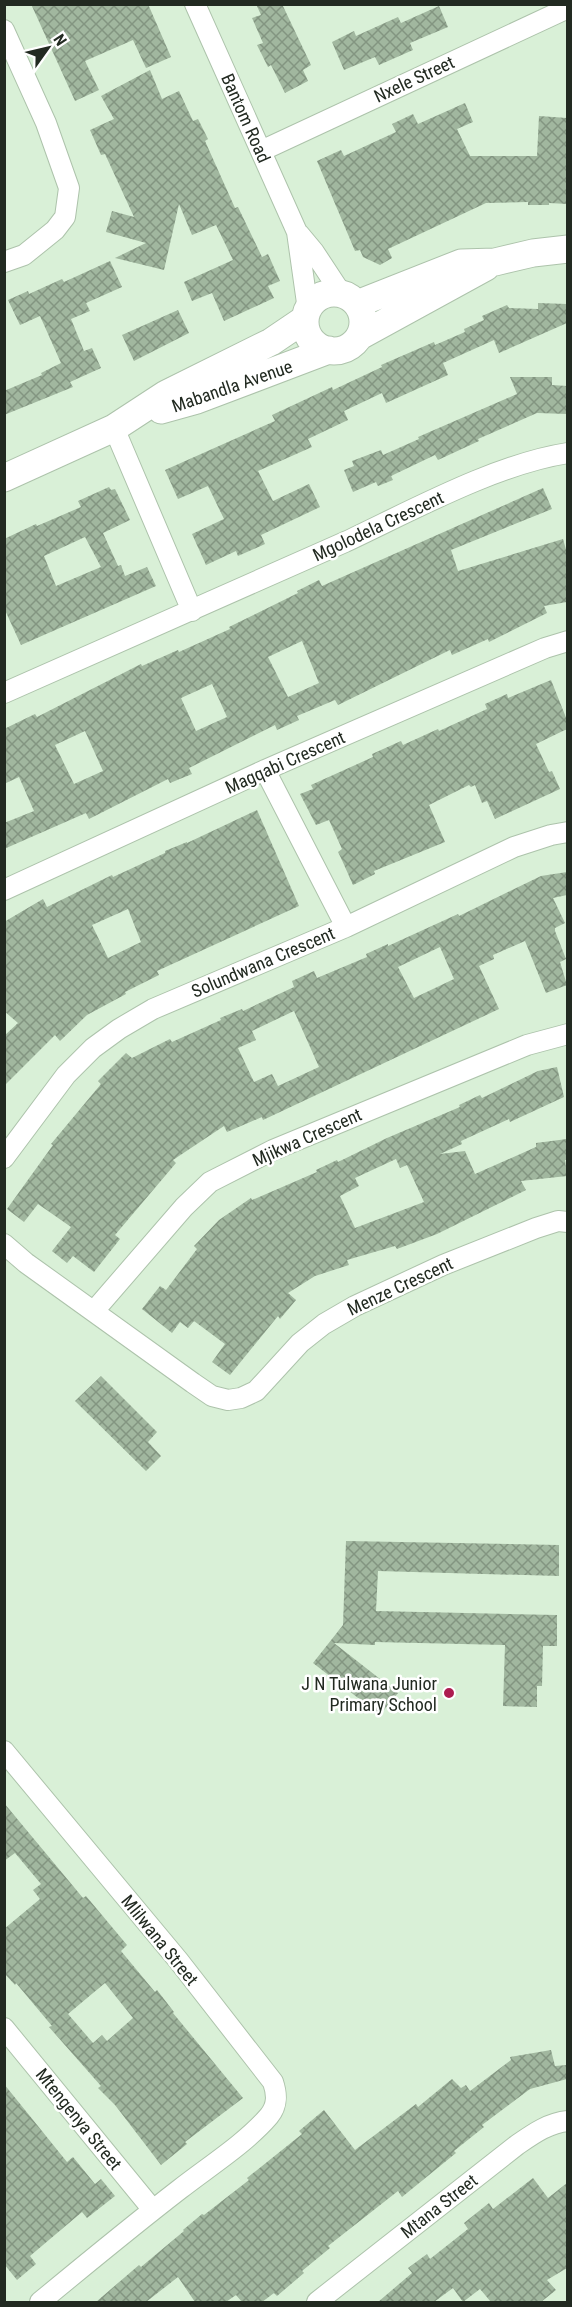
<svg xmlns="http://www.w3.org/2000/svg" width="572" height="2307" font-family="'Roboto Condensed',sans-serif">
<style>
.building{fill:url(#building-cross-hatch);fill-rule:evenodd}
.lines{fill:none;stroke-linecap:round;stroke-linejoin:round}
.street-casing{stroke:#adc3ab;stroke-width:22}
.secondary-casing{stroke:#adc3ab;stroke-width:29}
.street{stroke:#fff;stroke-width:20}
.secondary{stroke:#fff;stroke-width:27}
.poi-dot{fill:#ad1c50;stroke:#fff;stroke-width:2}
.labels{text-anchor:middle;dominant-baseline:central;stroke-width:5;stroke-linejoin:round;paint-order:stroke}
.street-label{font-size:18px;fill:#222a21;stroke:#fff}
.poi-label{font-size:18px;fill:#222a21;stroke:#fff;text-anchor:end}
</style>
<defs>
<pattern id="building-cross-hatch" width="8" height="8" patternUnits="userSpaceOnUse" patternTransform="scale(1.5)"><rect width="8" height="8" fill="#a1b79f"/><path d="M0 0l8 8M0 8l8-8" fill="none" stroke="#839581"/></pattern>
</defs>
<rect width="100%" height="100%" fill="#d9f0d7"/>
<!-- building -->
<path class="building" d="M31,4H148L171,57L146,68L133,40L85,61L99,90L75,101Z
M256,4H282L311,65L303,70L308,81L285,93L271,65L268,67L257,45L263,43L252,18L261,15Z
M439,6L448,27L410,43L413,50L379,65L375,57L344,70L332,42L354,31L356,36L398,17L401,23Z
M150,70L162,99L179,91L193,121L198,119L208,139L205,141L235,208L238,207L262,257L268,254L280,281L268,286L274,298L224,321L212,293L192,301L184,282L233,260L216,225L192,235L179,204L164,270L115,258L146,243L106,232L112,211L134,217L105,154L101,155L90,130L114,119L101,96Z
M465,103L473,122L457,129L470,156H537L539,116L567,118V204L549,203V205H528V202L486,203L388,249L392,258L380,265L363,257L360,250L355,251L317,161L341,150L344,156L396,132L392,124L413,114L418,124Z
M110,261L122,287L86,303L90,311L71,319L84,351L92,348L101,368L70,382L73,387L4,415V391L42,375L41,373L61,363L40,316L20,325L8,300L28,291L29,294L62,279L64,282Z
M538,303L567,304V323L499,353L494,340L443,363L448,375L386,403L382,393L344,411L348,420L308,439L312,447L258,471L273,501L309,484L320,507L261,535L265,544L238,556L236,551L206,565L192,534L224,519L208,486L178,499L165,470L275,421L272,415L332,387L333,390L382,367L381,365L434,342L435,345L465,332L464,329L484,320L482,316L507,305L509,308L538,309Z
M178,310L189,333L134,361L122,335Z
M510,377H552V385L567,386V414L537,413L478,439L479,441L438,460L435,455L391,476L393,480L378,486L376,482L353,492L344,470L354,466L352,461L381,450L383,455L419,439L418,437L517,394Z
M109,487L111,490L115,489L130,520L103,533L118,566L121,565L125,576L147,567L156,586L21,645L4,608V539L36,524L37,526L81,507L78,501ZM85,537L101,567L56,586L44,556Z
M543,488L552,509L451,550L458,571L563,539L567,553V602L544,606L547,613L489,642L488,639L452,655L450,650L338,705L335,700L297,716L299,720L277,730L275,725L189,768L192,774L170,783L168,779L89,819L86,813L4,849V823L34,811L19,777L4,784V729L35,714L37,717L141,664L142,666L178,650L179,652L230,629L229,627L298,593L297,591L319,580L322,586ZM302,641L319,683L288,697L268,657ZM212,684L227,717L196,731L181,698ZM85,731L103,771L74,784L55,745Z
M551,680L567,720V729L536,744L549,772L552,771L560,789L495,819L487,801L482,803L475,785L471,787L469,785L429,805L445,842L374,871L375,874L353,885L341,858L338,852L342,849L329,820L316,825L300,794L313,789L311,785L373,757L372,754L401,741L403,745L438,729L439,731L487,709L485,704L507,694L508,698Z
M257,810L299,906L157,971L159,975L125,992L126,994L87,1015L60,1041L55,1035L4,1086V1036L18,1023L4,1011V922L43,899L47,907L112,875L113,877L165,853V851L187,842V843ZM128,909L141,942L108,958L92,925Z
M567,872V895L553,898L565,923L555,928V931L566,959L560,962L567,985L546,993L525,941L493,955L494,959L479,966L499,1009L263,1120L262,1117L227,1132L224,1126L173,1160L176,1163L115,1235L120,1239L94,1272L73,1256L67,1263L52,1251L71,1227L38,1204L24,1222L7,1209L53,1145L51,1144L101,1084L98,1081L126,1053L132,1058L170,1039L172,1042L221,1020L220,1018L242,1009L243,1011L294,987L292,981L314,971L317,978L367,957L366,954L388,944V946L458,914L459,916L541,876ZM440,947L454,979L414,998L398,967ZM294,1011L319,1067L278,1086L272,1074L254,1082L238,1048L256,1040L252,1031Z
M557,1067L564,1097L510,1122L509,1119L461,1141L462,1144L440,1154L465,1151L475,1174L536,1147V1143L567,1139V1160H565L567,1176L521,1181L526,1190L437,1234L397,1249L395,1246L347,1260L349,1265L315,1276L288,1293L296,1300L280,1319L278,1316L230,1375L212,1362L225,1344L194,1321L188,1328L180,1322L172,1333L142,1309L160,1286L166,1290L197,1249L194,1246L219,1220L251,1198L252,1200L317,1172L316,1170L337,1160L338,1162L387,1138L460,1107L459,1105L480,1095L482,1098L538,1071ZM396,1159L400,1168L407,1165L424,1202L355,1228L340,1196L359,1186L355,1178Z
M101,1376L157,1432L148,1442L161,1456L146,1471L75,1401Z
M346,1541L559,1545V1576L378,1571L376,1611L557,1615V1646H543L542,1686H537V1707L503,1706L505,1645L375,1642V1645L334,1643L398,1693L380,1715L313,1663L343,1625Z
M4,1803L83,1898L86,1896L127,1945L121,1951L155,1992L157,1990L174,2012L173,2013L243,2098L185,2142L187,2144L161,2165L115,2105L98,2088L101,2086L49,2027L52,2026L16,1983L15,1985L4,1973V1929L40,1899L33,1890L41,1884L15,1853L4,1861ZM105,1983L133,2018L107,2041L102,2035L93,2043L68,2014Z
M551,2050L555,2066L567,2065V2079L530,2089L482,2125L484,2127L454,2151L456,2153L402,2197L398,2191L328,2246L330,2248L302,2271L304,2273L277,2296L274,2293L262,2302H242L236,2295L226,2302H195L178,2277L146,2302H96L139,2265L141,2267L184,2231L183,2230L202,2214L204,2215L249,2180L247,2178L302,2134L299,2131L324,2110L355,2150L416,2104L418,2107L452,2079L461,2088L466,2085L470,2091L511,2060L510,2057Z
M4,2084L67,2162L73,2157L95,2184L101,2179L115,2196L87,2218L82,2212L30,2256L36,2264L17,2280L4,2264Z
M533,2178L548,2198L567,2183V2268L547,2280L556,2290L541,2302H491L480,2289L463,2302L453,2288L434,2302H378L412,2273L408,2268L427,2254L430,2259L468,2229L464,2223L489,2203L493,2209Z"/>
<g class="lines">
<defs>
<path id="street" d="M195,4L297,232L308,310
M4,30L46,123L69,188L65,217L55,230L24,255L4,262
M261,151L568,8
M299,234L314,252L341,293
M114,428L192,611
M4,693C118,643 232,593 345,542C411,511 496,464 568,453
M265,770L346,927
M4,890L265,770L545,648L568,641
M4,1158L66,1075L93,1048L119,1029L153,1009L346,927L514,847L551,835L568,832
M4,1244L26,1263L193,1383L212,1396L228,1400L241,1398L256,1391L300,1343L324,1324L355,1306L443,1265L536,1228L558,1221L568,1222
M94,1311L184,1207L210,1182L273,1150L527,1045L568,1034
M4,1751L178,1960L273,2082C277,2094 278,2105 269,2116C246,2143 208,2167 180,2189C132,2226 86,2264 40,2302
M4,2028L153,2210
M317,2302L517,2145C533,2134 548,2123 568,2121"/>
<path id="secondary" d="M305 322a29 29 0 1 1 58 0a29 29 0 1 1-58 0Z
M357,304L461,263L495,262L533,253L568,249
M360,336L486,267
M161,410L197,400L329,350
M4,478L114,428L166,394L271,342L305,319"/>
</defs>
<!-- street casing -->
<use href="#street" class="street-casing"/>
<!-- secondary casing -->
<use href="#secondary" class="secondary-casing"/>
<!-- street -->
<use href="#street" class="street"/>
<!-- secondary -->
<use href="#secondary" class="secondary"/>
</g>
<!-- markers -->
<circle class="poi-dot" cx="449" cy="1693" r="6"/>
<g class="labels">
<!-- street labels -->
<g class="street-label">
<text transform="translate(414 79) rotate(-25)">Nxele Street</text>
<text transform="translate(246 118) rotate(66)">Bantom Road</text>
<text transform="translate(232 386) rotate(-19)">Mabandla Avenue</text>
<text transform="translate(378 526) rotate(-25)">Mgolodela Crescent</text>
<text transform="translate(285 762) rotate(-24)">Magqabi Crescent</text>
<text transform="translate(263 962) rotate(-23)">Solundwana Crescent</text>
<text transform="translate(307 1137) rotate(-24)">Mjikwa Crescent</text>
<text transform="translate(400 1286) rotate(-25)">Menze Crescent</text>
<text transform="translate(160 1940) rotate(51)">Mlilwana Street</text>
<text transform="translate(79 2119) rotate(51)">Mtengenya Street</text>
<text transform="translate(439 2206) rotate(-38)">Mtana Street</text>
</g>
<!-- poi labels -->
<g class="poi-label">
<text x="437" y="1683">J N Tulwana Junior<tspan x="437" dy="21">Primary School</tspan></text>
</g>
</g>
<!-- border -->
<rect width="572" height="2307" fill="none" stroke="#222a21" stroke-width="12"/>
<!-- north arrow -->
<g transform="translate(48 48) rotate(56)" stroke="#ffffff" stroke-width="4.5" paint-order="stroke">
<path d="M0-4.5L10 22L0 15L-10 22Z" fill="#222a21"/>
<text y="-9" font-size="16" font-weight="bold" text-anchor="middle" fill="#222a21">N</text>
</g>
</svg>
